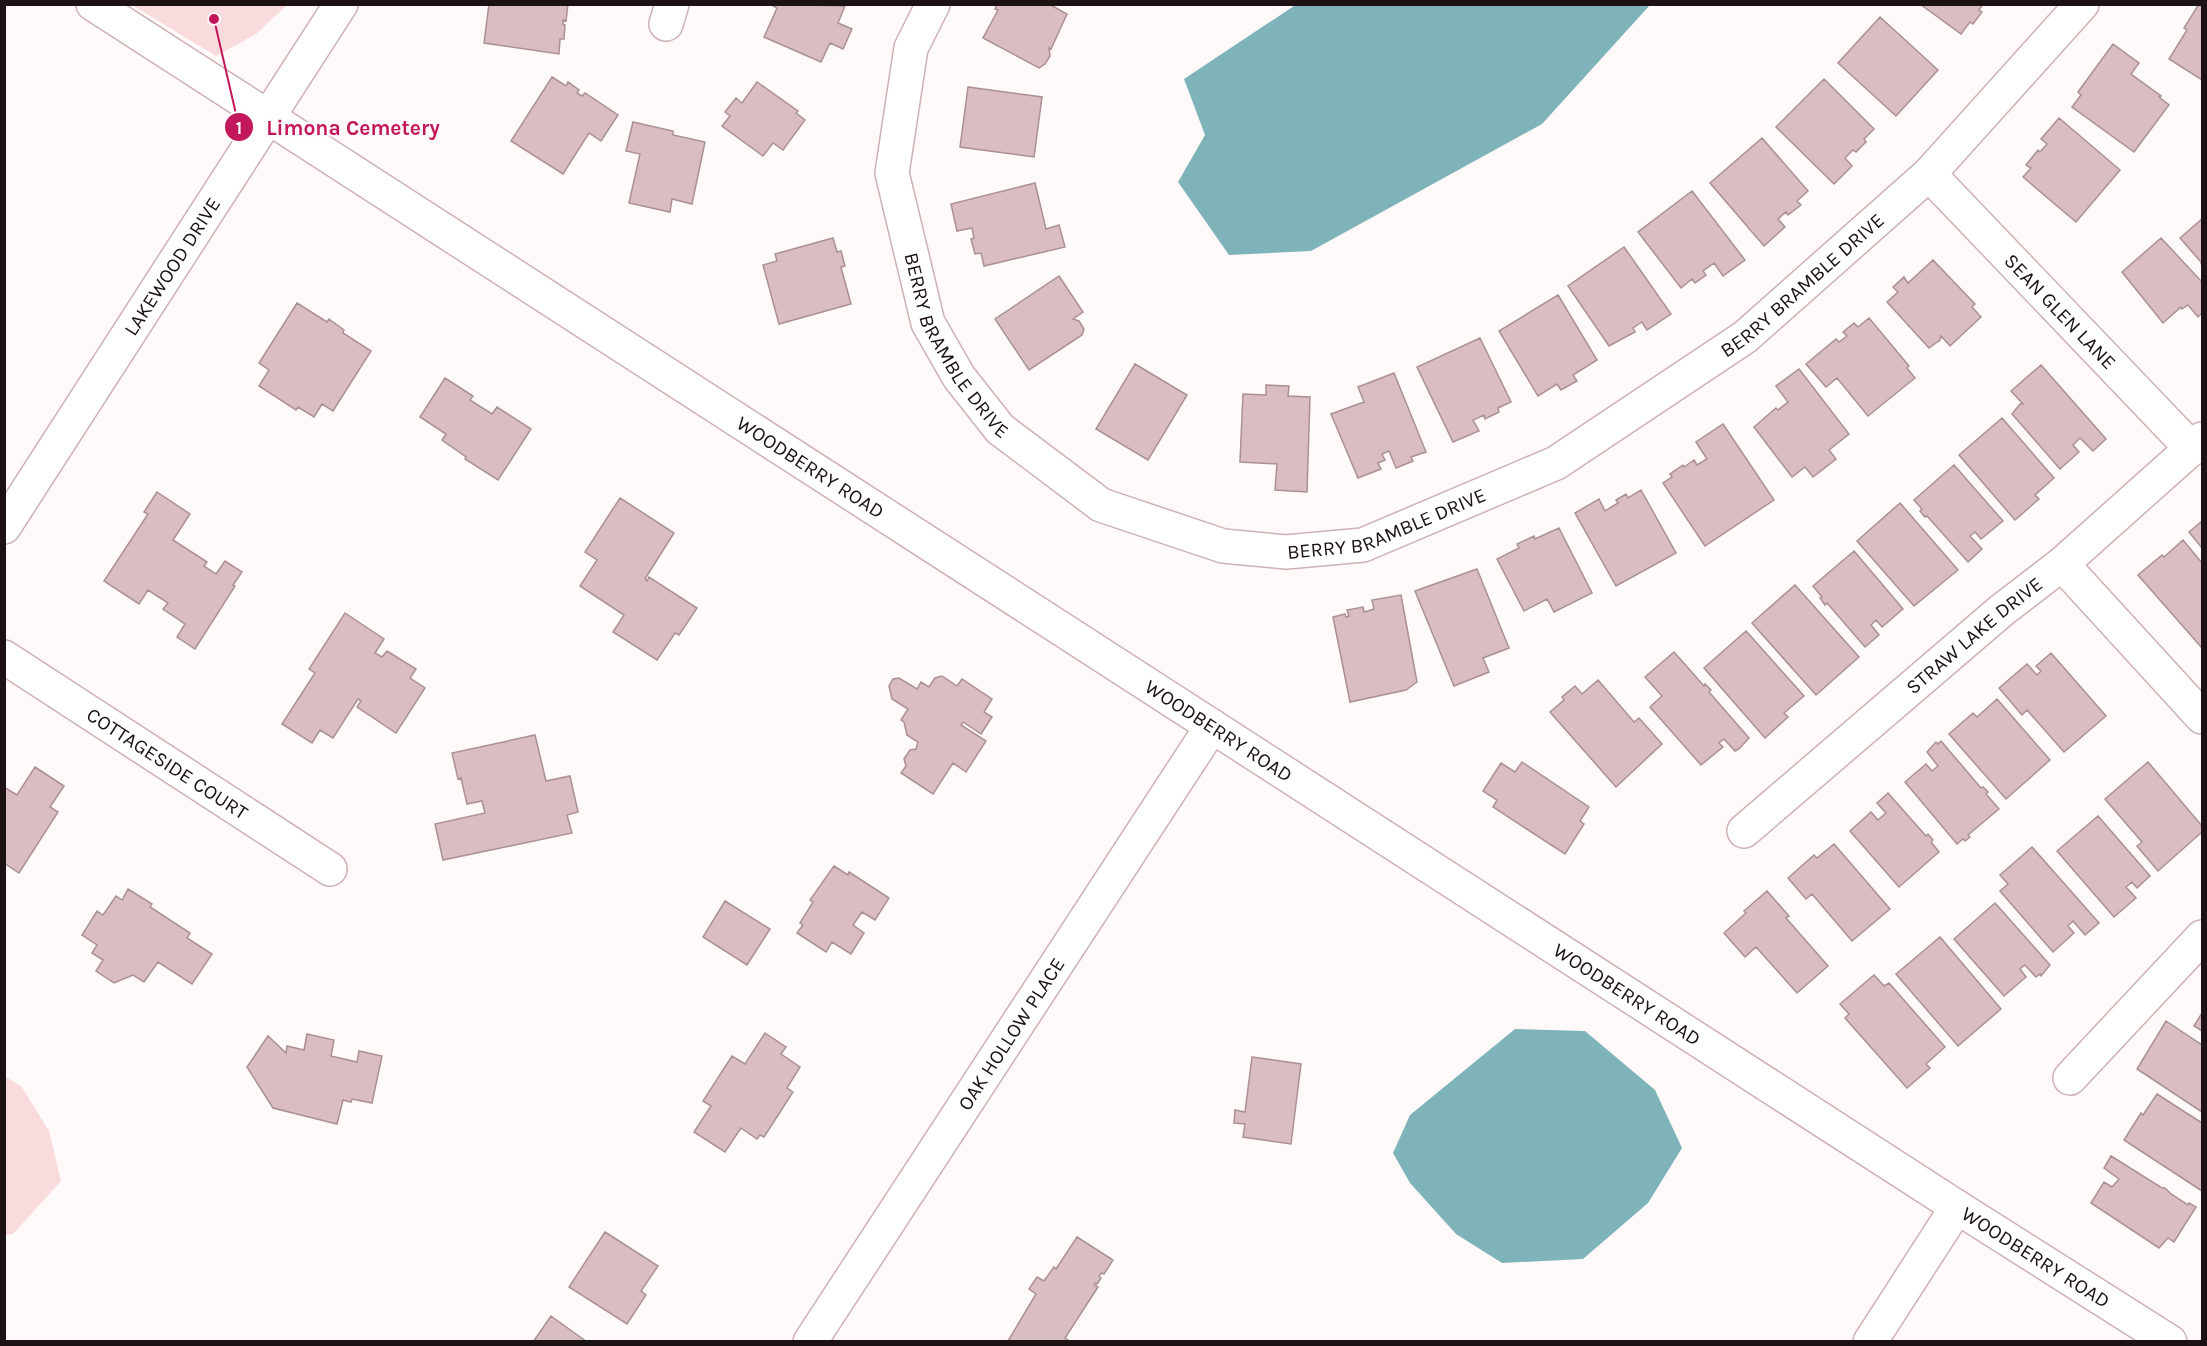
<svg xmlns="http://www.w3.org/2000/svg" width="2207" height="1346" font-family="Karla,sans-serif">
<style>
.green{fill:#f9dadd}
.water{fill:#7eb3b9}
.building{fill:#d9bdc0;stroke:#ab9093;stroke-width:1.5}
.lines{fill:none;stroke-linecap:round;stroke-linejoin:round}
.street-casing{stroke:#ceb1b4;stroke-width:36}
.secondary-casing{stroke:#ceb1b4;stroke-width:36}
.street{stroke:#fff;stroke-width:33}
.secondary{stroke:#fff;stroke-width:33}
.labels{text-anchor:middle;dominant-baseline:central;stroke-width:4.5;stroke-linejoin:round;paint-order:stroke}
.street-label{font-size:20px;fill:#1c1213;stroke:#fff9fa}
.leader{fill:none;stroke:#c2185b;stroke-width:2}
.callout-dot{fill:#c2185b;stroke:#fff9fa;stroke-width:2}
.mark-label{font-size:18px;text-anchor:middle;font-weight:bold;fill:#fff}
.callout-label{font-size:21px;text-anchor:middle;font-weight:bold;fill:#c2185b;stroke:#fff9fa;stroke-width:4.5;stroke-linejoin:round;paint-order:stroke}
</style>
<rect width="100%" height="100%" fill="#fff9fa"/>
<!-- green -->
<path class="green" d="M132,5H287L256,34L216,56Z
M4,1076L21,1086L49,1131L61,1181L13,1234L5,1235Z"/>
<!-- water -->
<path class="water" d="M1297,4H1650V5L1542,124L1311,251L1229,255L1178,182L1205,135L1184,79Z
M1515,1029L1585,1031L1655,1090L1682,1148L1648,1203L1583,1259L1502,1263L1456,1234L1410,1183L1393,1153L1410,1115Z"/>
<!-- building -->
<path class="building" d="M489,4H568L566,21L563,20V24L565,25L564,39H560L559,54L484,43Z
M774,4L845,6L838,23L852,29L843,49L830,43L821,62L764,37L777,8L773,6Z
M997,4H1049L1067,14L1051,49L1049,48L1050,56L1045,64L1039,68L983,38L998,10L995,9Z
M1920,4H1983L1979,10L1982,12L1973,24L1970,22L1961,34Z
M2199,4L2202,7V80L2169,59L2187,30L2184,28Z
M1880,17L1938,70L1896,116L1838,63Z
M2113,44L2139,63L2131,74L2161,96L2159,97L2169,105L2134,152L2072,107L2081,95L2078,92Z
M552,77L566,86L568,82L579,90L577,93L582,96L585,93L618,115L601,141L589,133L563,174L511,141Z
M1824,79L1874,129L1864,139L1866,142L1856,152L1853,150L1845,158L1852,166L1834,184L1776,127Z
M757,82L798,111L796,113L805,120L783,150L773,143L763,156L722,126L730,116L725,112L736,98L742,103Z
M968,87L1042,97L1034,157L960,147Z
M2059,118L2120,170L2076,222L2023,177L2031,168L2026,165L2038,150L2040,152L2047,144L2041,139Z
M633,122L673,131V135L705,142L692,204L672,199L670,212L629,203L640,154L626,151Z
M1762,138L1808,191L1797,201L1801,205L1788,215L1786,212L1778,219L1785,227L1764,246L1710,183Z
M1035,183L1046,229L1059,225L1065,247L984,266L981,253L975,254L971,239L974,238L972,228L957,231L951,204Z
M1692,191L1745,260L1723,276L1714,263L1703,271L1706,275L1695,283L1692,279L1681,288L1638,232Z
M2202,219V268L2201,262L2180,238Z
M833,238L837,252L841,251L845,266L841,267L851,304L779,324L763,265L777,261L775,254Z
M2161,238L2202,282V313L2198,317L2188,305L2182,309L2181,307L2163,323L2122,272Z
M1624,247L1671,314L1647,330L1642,322L1633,328L1635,332L1609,346L1568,286Z
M1933,260L1975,304L1972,307L1981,317L1950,346L1941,336L1940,340L1929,348L1887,302L1898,292L1893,287L1904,277L1908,283Z
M1059,276L1083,312L1073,319L1079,321L1084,329L1082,335L1029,370L995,319Z
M1558,295L1597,360L1573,375L1577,381L1561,390L1557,384L1538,396L1499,331Z
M297,303L327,322L329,319L344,330L343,333L371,351L333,411L322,404L314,417L298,407L296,410L259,386L269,370L259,363Z
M1869,318L1909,366L1907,368L1915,378L1868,416L1837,378L1826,387L1806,364L1836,339L1839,342L1847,336L1843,332L1854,323L1858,327Z
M1480,338L1511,402L1498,408L1499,412L1485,419L1484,415L1473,420L1479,431L1453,442L1417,367Z
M1135,364L1187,395L1148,460L1096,429Z
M2041,365L2106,439L2093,451L2080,438L2073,445L2079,452L2060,469L2012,414L2020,404H2023L2011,391Z
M1799,369L1849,434L1829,450L1836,459L1813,477L1805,467L1792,477L1754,427L1776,408L1778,410L1788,402L1776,386Z
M1394,373L1426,452L1411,457L1413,461L1396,468L1389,451L1382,454L1385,460L1378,463L1381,469L1358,478L1331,414L1364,402L1358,387Z
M445,378L473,396L470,400L492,414L497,407L531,429L498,480L465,459L466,457L442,440L446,434L420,417Z
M1266,385L1289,386L1288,396L1310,397L1307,492L1275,490L1277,464L1240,462L1243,394L1266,395Z
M2002,418L2054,478L2035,495L2039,499L2015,520L1959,455Z
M1723,424L1774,500L1705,546L1663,483L1672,477L1670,474L1683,465L1684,467L1694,460L1697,465L1707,459L1696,442Z
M1954,465L2003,521L1981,539L1975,532L1970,536L1982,549L1968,562L1927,516L1925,517L1920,511L1922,509L1914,500Z
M1641,490L1676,553L1616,586L1575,513L1599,499L1605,511L1618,503L1616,500L1626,494L1628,498Z
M157,492L190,514L173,540L207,562L204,566L216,574L225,561L242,572L233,585L235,586L195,649L177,637L185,624L163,609L168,603L148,590L139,604L104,581L148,514L144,512Z
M620,498L674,533L645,579L647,581L649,577L697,608L679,635L675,633L657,660L613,632L624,615L580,586L597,560L585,552Z
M1900,503L1958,570L1914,606L1857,541Z
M2202,521V548L2189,532Z
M1559,528L1592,593L1554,612L1547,599L1524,611L1497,559L1519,548L1517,544L1534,536L1535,539Z
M2183,540L2202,563V648L2138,575L2162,555L2164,557Z
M1854,551L1903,609L1882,627L1876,620L1871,625L1879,635L1865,647L1827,603L1825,605L1820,598L1822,597L1813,586Z
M1477,569L1509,648L1483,658L1489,672L1454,686L1415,591Z
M1795,585L1859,657L1816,695L1752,623Z
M1401,595L1417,682L1406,690L1350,702L1333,617L1345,614L1346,617L1349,616L1347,610L1363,607L1364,612L1374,609L1372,600Z
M345,613L384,639L375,653L382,657L387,651L416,669L410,678L425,688L396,733L357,707L361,701L358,699L333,738L320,730L312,743L282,724L315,673L309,669Z
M1746,631L1804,696L1784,713L1788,717L1765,738L1704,668Z
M1674,652L1704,686L1705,684L1711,690L1709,692L1749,738L1739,749L1735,751L1724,739L1719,743L1723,747L1701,765L1650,707L1662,696L1645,677Z
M2051,653L2106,716L2064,752L2027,710L2022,715L1999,688L2027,664L2037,675L2041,671L2036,666Z
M942,676L957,686L962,679L992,699L984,712L992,717L981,734L963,722L961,725L986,741L966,772L953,763L933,794L901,773L906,766L904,759L910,750L916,749L918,742L907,735L904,722L901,720L908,709L892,699L889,686L893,679L899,678L917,689L921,682L929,687L935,678Z
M1598,680L1634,722L1639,718L1662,744L1616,787L1550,712L1564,700L1562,697L1575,686L1582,694Z
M1997,699L2050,760L2006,799L1949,734L1973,713L1977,717Z
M535,735L546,781L570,776L578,812L567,815L572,833L443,860L435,824L485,813L482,801L467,804L461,778L458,779L452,753Z
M1941,741L1981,788L1983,787L1988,792L1986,794L1999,809L1968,835L1970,837L1965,841L1963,839L1957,844L1905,782L1926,764L1932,771L1938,766L1927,752L1936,742L1938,744Z
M1522,762L1589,807L1580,821L1584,824L1565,854L1493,807L1497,800L1483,791L1501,763L1515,772Z
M2148,762L2202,826V832L2158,871L2137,846L2142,842L2105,799Z
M35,767L64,786L50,807L58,812L19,873L4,863V787L17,795Z
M1888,793L1926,836L1928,834L1933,840L1931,842L1939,852L1899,887L1850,831L1871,812L1878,820L1886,813L1877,803Z
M2098,816L2150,876L2137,888L2132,882L2126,887L2136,898L2114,917L2057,851Z
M1834,844L1890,909L1852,941L1812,894L1806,899L1788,878L1814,855L1817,858Z
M2032,847L2099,923L2085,935L2073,921L2068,926L2074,933L2053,952L2000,891L2008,884L2000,875Z
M834,866L848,875L849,872L889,898L875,920L862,912L853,925L864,933L851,954L832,942L826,952L797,933L803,925L800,923L813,902L810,900Z
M128,889L152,904L150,907L190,933L187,938L212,954L192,984L158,962L144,982L133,975L114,983L96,971L103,960L92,953L97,945L82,935L97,911L103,915L116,896L122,900Z
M1767,891L1789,916L1786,918L1828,966L1797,993L1756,947L1745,957L1724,933L1746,913L1744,911Z
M725,901L770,929L747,965L703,937Z
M1995,903L2050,965L2041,976L2040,974L2036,977L2025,965L2020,969L2026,977L2004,996L1954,939Z
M1940,937L2001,1009L1958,1046L1896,974Z
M1874,975L1884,986L1889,983L1945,1047L1926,1064L1930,1068L1907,1088L1845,1018L1849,1014L1840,1004Z
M2202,1013V1031L2194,1026Z
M2166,1021L2202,1045V1112L2137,1069Z
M765,1033L786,1047L781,1054L800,1067L787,1088L793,1092L764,1137L760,1135L757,1139L741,1128L725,1152L694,1132L711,1106L703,1101L732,1056L745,1064Z
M307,1034L334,1040L331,1056L357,1062L359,1051L382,1056L372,1103L352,1099L351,1102L343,1100L337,1124L273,1108L247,1067L268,1036L286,1053L287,1046L304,1050Z
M1252,1057L1301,1064L1291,1144L1243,1137L1245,1124L1234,1123L1235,1110L1245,1112Z
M2157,1094L2202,1123V1191L2124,1140L2141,1113L2143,1115Z
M2111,1156L2162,1188H2165L2171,1194L2188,1205L2189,1203L2196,1207L2174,1242L2168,1238L2159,1248L2091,1203L2104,1182L2112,1187L2119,1179L2104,1168Z
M605,1232L658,1266L641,1291L646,1295L627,1324L569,1287Z
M1077,1237L1113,1260L1104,1274L1102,1273L1099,1276L1101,1278L1097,1284L1095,1283L1094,1285L1098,1287L1065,1338L1071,1342L1008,1341L1036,1294L1029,1289L1037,1277L1044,1281L1054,1267L1056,1269Z
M551,1316L587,1342H533Z"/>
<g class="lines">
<defs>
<g id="street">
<path id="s1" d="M933,4L911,48L892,173L928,323L959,377L1000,429L1101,505L1223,546L1286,552L1363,545L1556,463L1745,337L1929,174L2082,4"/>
<path d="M666,24L672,4"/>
<path id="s2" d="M1929,174L2192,449"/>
<path d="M2062,564L2202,717"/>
<path id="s3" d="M4,657L330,869"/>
<path id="s4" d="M1744,831L2002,610L2062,564L2202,439"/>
<path d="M2070,1078L2202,937"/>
<path id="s5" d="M810,1342L1212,726"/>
<path d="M1870,1342L1957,1207"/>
</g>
<g id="secondary">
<path id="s6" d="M93,4L1957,1207L2170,1342"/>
<path id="s7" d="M4,527L341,4"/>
</g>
</defs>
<!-- street casing -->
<use href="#street" class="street-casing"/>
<!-- secondary casing -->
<use href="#secondary" class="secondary-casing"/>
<!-- street -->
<use href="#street" class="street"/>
<!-- secondary -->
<use href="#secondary" class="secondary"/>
</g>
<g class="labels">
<!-- street labels -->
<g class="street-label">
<text stroke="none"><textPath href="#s7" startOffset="310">LAKEWOOD DRIVE</textPath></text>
<text stroke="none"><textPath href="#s1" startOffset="1368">BERRY BRAMBLE DRIVE</textPath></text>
<text stroke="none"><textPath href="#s2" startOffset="190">SEAN GLEN LANE</textPath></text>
<text stroke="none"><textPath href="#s1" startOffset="362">BERRY BRAMBLE DRIVE</textPath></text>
<text stroke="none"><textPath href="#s6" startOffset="854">WOODBERRY ROAD</textPath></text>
<text stroke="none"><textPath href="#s1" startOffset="882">BERRY BRAMBLE DRIVE</textPath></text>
<text stroke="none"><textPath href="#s4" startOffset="302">STRAW LAKE DRIVE</textPath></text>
<text stroke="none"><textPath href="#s6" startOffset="1340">WOODBERRY ROAD</textPath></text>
<text stroke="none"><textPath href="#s3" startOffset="195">COTTAGESIDE COURT</textPath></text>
<text stroke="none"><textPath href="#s6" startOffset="1826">WOODBERRY ROAD</textPath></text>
<text stroke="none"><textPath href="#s5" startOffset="368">OAK HOLLOW PLACE</textPath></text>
<text stroke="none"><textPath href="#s6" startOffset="2312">WOODBERRY ROAD</textPath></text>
</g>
</g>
<!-- callouts -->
<path class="leader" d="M214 19L239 127"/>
<g class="callout-dot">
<circle cx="214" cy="19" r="6"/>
<circle cx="239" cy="127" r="15"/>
</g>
<g class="mark-label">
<text x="239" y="134">1</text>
</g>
<g class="callout-label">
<text x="353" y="135">Limona Cemetery</text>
</g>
<!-- border -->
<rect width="2207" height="1346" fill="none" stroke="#1c1213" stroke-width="12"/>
</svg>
